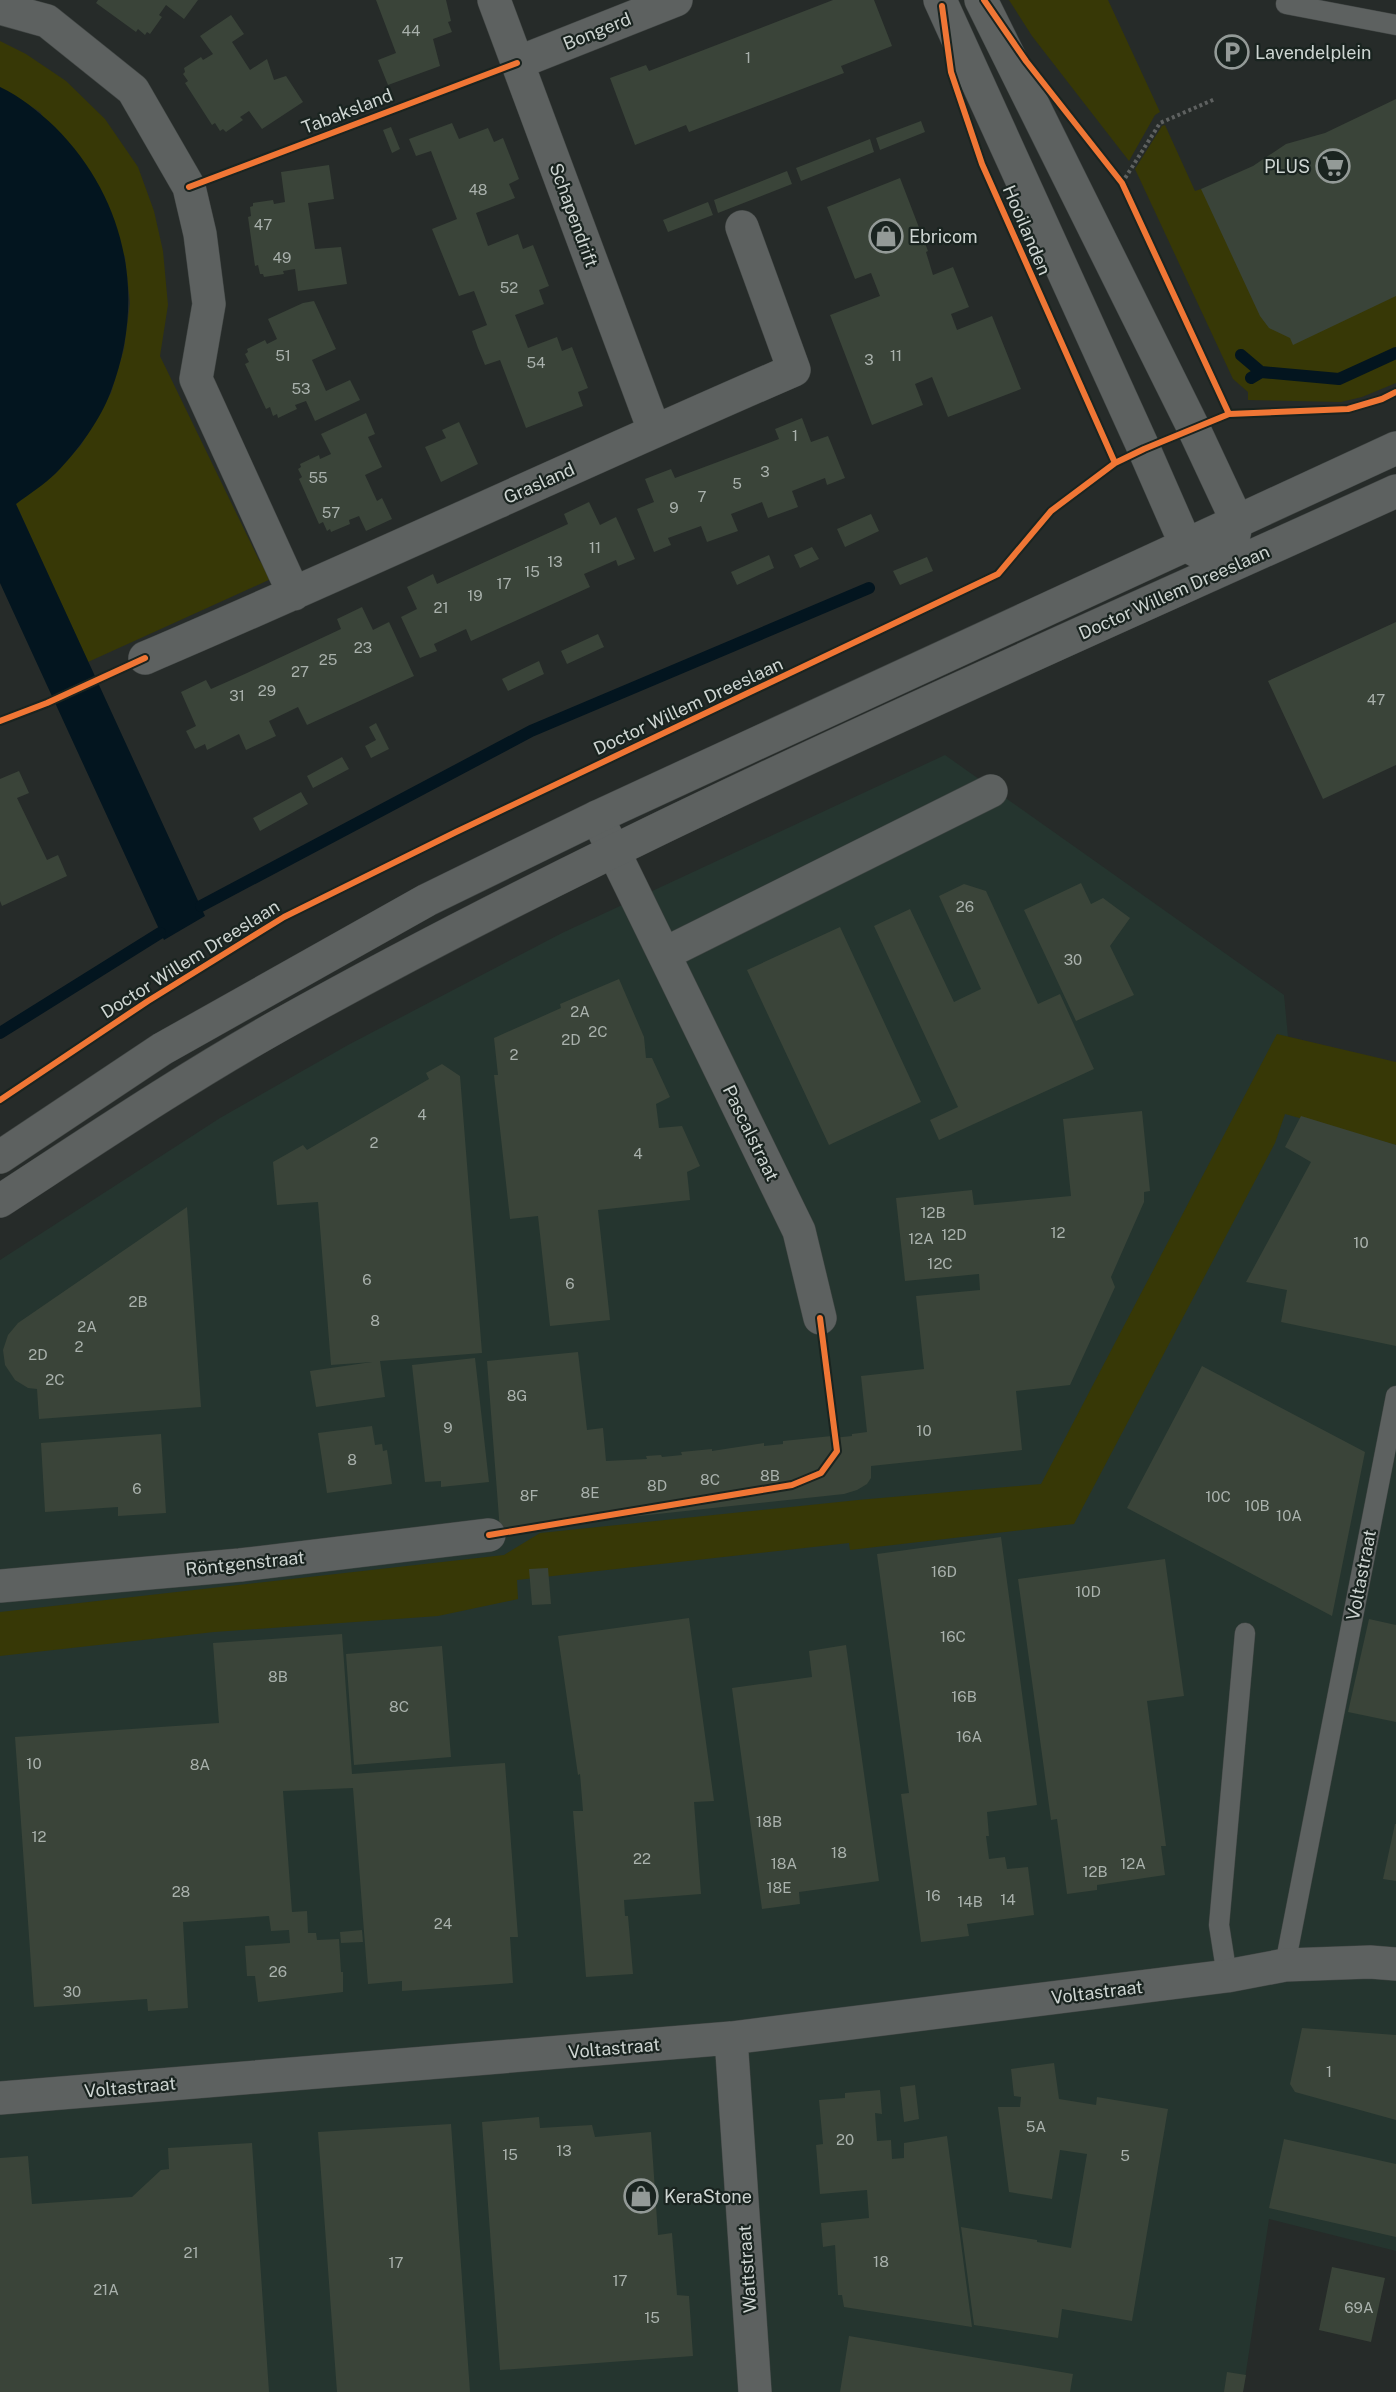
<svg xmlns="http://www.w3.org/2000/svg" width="1396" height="2392" font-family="'Public Sans',sans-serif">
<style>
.built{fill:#25352f}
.green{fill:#373806}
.water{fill:#03151f}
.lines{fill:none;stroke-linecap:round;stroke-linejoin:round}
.stream{stroke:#03151f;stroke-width:12}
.building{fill:#3a4439}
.lane-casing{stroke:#414644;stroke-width:21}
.street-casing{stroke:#414644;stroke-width:34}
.secondary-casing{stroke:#414644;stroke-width:34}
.path{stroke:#5e6160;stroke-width:4;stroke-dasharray:3 3;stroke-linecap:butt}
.lane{stroke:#5d6160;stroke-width:20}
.street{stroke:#5d6160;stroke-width:33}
.secondary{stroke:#5d6160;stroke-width:33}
.cycleway-casing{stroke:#1a2420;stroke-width:10}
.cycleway{stroke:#f07635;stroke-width:6}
.labels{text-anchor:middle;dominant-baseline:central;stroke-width:4.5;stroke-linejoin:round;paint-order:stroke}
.number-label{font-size:15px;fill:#a9b1ac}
.street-label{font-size:18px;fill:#ced5d2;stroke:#1a2420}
.poi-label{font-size:18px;fill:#ced5d2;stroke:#1a2420;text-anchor:start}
</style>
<rect width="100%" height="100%" fill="#262b29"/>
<!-- built -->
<path class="built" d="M945,755L1284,995L1291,1068L1396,1113V2251L1269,2219L1243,2392H0V1260L220,1118L348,1045L562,933Z"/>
<!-- green -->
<path class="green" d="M1009,0H1108L1160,112L1155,115L1129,161L1032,36Z
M0,41L26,54L66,81L105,119L138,167L154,211L163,251L168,305L160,356L259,560L273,578L88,662L16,504L55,474L81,445L111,393L124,349L130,303L125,257L40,112L0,87Z
M1165,125L1195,191L1201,189L1396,294V383L1362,397L1341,402L1248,400V392L1233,379L1135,169L1162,126Z
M1277,1034L1396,1062V1145L1285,1114L1275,1143L1074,1524L850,1550L849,1543L517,1580L518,1599L438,1616L214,1632L0,1656V1612L504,1555L540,1533L858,1500L1041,1484Z"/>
<!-- water -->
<path class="water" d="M0,87C20,96 39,112 55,127C126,198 147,297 111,391C101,419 77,452 56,473C44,485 29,494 16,504L205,916L164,940L0,583Z"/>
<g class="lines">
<!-- stream -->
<path class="stream" d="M1241,355L1261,372
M1251,378L1261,372L1339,379L1396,353
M201,906L531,731L869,588
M0,1033L160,933"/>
</g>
<!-- building -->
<path class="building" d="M98,0H198L184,19L166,5L159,15L162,17L150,34L147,32L145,35L138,29L136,32L96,3Z
M376,0H446L451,21L448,22L452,32L433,39L440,66L388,85L378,60L396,53Z
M833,0H874L892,46L841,66L844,73L689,132L686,125L635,145L610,78L646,65L649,71Z
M231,15L244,34L232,42L250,70L267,59L274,80L286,76L303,102L262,129L249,111L240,117L243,120L226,132L223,129L220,131L215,123L212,125L185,83L188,81L183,74L185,72L184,68L201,57L203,60L213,54L200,36Z
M1396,99V296L1293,345L1290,338L1269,328L1260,316L1201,189L1253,166L1286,144L1325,133Z
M921,121L925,132L880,150L876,138Z
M452,123L459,139L488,128L494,142L503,138L519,179L509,184L515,198L476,213L488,246L518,234L523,249L533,245L549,286L539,290L544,304L515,315L528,348L557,337L562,351L572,347L588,388L578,392L583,406L526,428L500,360L485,365L478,348L472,331L487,325L474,291L459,296L432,229L457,219L431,151L416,156L409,139Z
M391,127L400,149L392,153L383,130Z
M870,139L874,152L801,181L796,168Z
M329,165L334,199L308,203L315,249L341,247L347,284L298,291L295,269L283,271L284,274L264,277L263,274H260L258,265L255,266L248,217L251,216L250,207L253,206V203L273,200L274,204L285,202L281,172Z
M787,171L792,184L718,213L714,200Z
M900,178L928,251L926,252L933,275L953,267L969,307L951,314L957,330L992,316L1021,389L948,417L932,377L915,384L923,405L872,425L830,315L880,296L871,273L855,279L827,207Z
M708,202L713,215L668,232L663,220Z
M314,301L336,349L312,360L326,391L350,380L360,400L315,421L306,401L295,405L297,409L278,418L277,414L273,416L270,407L266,409L245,364L249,362L245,354L248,352L247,349L265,340L267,344L277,339L268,319L303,303Z
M366,413L375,434L368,437L382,467L365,475L377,501L382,498L392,519L366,531L359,516L349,520L350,524L331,532L330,529L327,531L323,522L319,524L299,479L302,477L298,469L301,467L300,464L319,455L320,459L331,454L321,434Z
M802,418L811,442L828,436L845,478L827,485L825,478L792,491L798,507L768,518L762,502L731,514L738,531L707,542L701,526L668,538L671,545L654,552L637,509L654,502L645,479L671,469L675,478L779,439L775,429Z
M459,422L478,464L441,482L425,447L446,438L442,430Z
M589,502L600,525L616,517L635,559L618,566L616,560L584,574L590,587L471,641L466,629L434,644L437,651L420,658L401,617L417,609L407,587L433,574L437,584L568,524L564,514Z
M871,514L879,531L845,547L837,529Z
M812,547L819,559L800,568L794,555Z
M769,555L774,568L737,585L731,572Z
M927,557L933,571L900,585L893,571Z
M362,607L373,630L389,622L414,676L307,725L298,707L269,721L276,736L246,750L239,734L207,750L205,744L195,749L186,731L196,726L181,692L206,680L211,689L247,673L341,629L337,619Z
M1396,622V765L1323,799L1268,681Z
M598,634L604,647L567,664L561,651Z
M539,661L544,674L508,691L502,679Z
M376,723L389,749L371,758L365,746L376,740L369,727Z
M342,757L349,769L313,788L307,776Z
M19,771L29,793L17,798L47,860L58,855L67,876L2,906L0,901V779Z
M301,792L308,804L260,831L253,818Z
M1081,883L1091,904L1103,898L1130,918L1110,946L1134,995L1076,1021L1024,910Z
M964,884L986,891L1038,1004L1060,994L1094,1069L939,1140L930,1120L958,1107L874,926L910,909L954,1002L981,989L939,896Z
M840,927L921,1102L829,1145L747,970Z
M619,979L644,1037L646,1058H652L670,1097L656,1104L659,1128L682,1126L700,1166L687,1172L690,1200L598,1210L610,1320L550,1326L538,1216L510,1219L494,1075H498L494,1038L561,1008L560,1004Z
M442,1064L460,1076L482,1353L380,1361L385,1397L316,1407L310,1371L372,1362L331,1365L318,1202L277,1205L273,1162L303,1145L307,1150L429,1079L426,1073Z
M1142,1111L1150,1191L1144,1192V1202L1111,1277L1115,1287L1070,1385L1016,1391L1022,1450L871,1466V1478L867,1484L857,1490L844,1494L500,1531L487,1361L578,1352L587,1430L603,1428L606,1461L647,1459L646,1456L661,1455L662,1457L682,1455L681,1452L712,1449V1451L764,1443V1446L783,1444V1441L832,1436L833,1438L852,1436V1434L867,1432L861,1376L924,1369L916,1296L980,1290L979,1274L905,1281L896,1198L972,1190L974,1205L1071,1196L1063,1119Z
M1301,1116L1396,1145V1346L1281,1322L1287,1290L1246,1282L1311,1162L1285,1147Z
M187,1207L201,1407L39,1419L37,1389L28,1388L15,1380L5,1365L3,1350L8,1335L18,1323Z
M475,1358L489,1482L441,1487V1481L425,1482L412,1365Z
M1202,1366L1365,1452L1332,1616L1127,1508Z
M372,1426L375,1445L382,1444L383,1451L387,1450L392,1484L327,1493L318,1433Z
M161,1434L166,1513L118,1516V1507L45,1512L41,1443Z
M1001,1537L1037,1805L987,1812L989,1836H986L989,1859L1005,1857L1007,1869L1028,1867L1034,1915L967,1924L969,1936L921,1942L901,1794L909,1793L877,1554Z
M1165,1559L1184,1696L1147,1701L1166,1846H1161L1165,1875L1097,1885V1890L1067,1894L1057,1819L1051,1820L1018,1579Z
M548,1568L551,1604L532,1605L529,1569Z
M689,1618L714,1801L694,1802L701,1894L624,1900L625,1916H628L633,1974L586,1977L573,1811H583L580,1774L578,1775L558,1636Z
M1369,1619L1396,1625V1722L1348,1712Z
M342,1634L352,1774L505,1763L518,1937H510L513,1983L402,1991V1981L368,1984L353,1788L283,1791L292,1912L307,1911L308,1933H316L317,1940L339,1939L341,1972H343V1992L258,2002L255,1976H247L245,1946L290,1943L289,1930L271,1931L269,1916L183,1922L188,2008L148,2011L147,1999L34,2007L15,1737L219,1723L213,1643Z
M846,1645L879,1881L799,1892L800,1904L762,1909L732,1688L812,1677L809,1651Z
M442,1646L451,1757L354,1765L346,1654Z
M1395,1824H1396V1881L1383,1879Z
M362,1930L363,1942L341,1943L340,1932Z
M1302,2028L1396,2035V2120L1295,2092L1290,2084Z
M1054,2063L1059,2099L1096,2105L1097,2097L1168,2109L1132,2321L1062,2309L1058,2338L974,2325L961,2227L1037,2240V2242L1071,2248L1087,2154L1060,2150L1052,2199L1009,2192L998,2107H1020L1021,2097L1014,2096L1011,2069Z
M915,2085L919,2119L904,2122L900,2087Z
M880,2090L882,2114L875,2113L877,2141L891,2140L892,2159L904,2158V2143L947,2136L972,2327L844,2307L842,2295H838L835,2245L823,2247L821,2223L869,2218L867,2190L820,2194L816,2145L823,2144L819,2100L845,2098V2093Z
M539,2117L540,2128L592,2125L595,2137L651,2132L658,2235L672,2233L677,2295L689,2296L693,2356L500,2370L482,2122Z
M451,2124L470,2392H337L318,2132Z
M1284,2139L1396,2164V2237L1269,2208Z
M252,2143L269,2392H0V2158L28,2156L32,2204L132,2197L161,2170L169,2169L168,2148Z
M1332,2267L1385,2278L1371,2342L1319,2330Z
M849,2336L1073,2374L1070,2392H840Z
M1227,2372L1246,2375L1243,2392H1224Z"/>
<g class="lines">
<defs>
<path id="lane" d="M1286,4L1396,25
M1285,1965L1396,1396
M1227,1976L1219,1925L1245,1633"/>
<path id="street" d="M494,0L654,430
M0,8L47,21L133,90L189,187L200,234L209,304L196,379L294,594
M517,63L676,0
M145,658C363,565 577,464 794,370L742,227
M597,817L799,1231L820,1318
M664,954L991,791
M0,1586L240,1565L489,1535
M731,2038L755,2392
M0,2098L731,2038L1227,1976L1285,1965L1370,1962L1396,1964"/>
<path id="secondary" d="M940,0L1144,449L1186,545L1204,555
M981,0L1193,427L1237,521L1232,543
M0,1157L162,1049L427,900L597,817L1396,448
M0,1201C92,1141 184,1079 280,1025C640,824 1021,662 1396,491"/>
</defs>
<!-- lane casing -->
<use href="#lane" class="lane-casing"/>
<!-- street casing -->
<use href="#street" class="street-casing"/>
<!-- secondary casing -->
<use href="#secondary" class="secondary-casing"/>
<!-- path -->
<path class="path" d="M1122,183L1160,123L1215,99"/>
<!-- lane -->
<use href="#lane" class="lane"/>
<!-- street -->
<use href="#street" class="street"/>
<!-- secondary -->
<use href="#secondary" class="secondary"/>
<defs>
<path id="cycleway" d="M984,0L1026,61L1122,183L1229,414
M942,6L951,72L982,164L1115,463
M189,187L517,63
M0,721L47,703L145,658
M0,1100L148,1001L284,917L456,832L998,574L1051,511L1115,463L1144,449L1229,414L1348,409L1382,399L1396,392
M489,1535L792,1485L821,1473L837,1451L820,1318"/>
</defs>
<!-- cycleway casing -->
<use href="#cycleway" class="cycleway-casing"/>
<!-- cycleway -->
<use href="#cycleway" class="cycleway"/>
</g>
<!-- icons -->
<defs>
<symbol id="parking-ring" viewBox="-11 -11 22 22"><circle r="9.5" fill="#1a2420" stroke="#939a97" stroke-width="1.5"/><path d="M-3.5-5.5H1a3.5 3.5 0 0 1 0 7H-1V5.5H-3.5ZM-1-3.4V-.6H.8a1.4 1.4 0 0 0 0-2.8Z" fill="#939a97"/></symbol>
<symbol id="supermarket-ring" viewBox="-11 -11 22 22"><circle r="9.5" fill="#1a2420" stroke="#939a97" stroke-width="1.5"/><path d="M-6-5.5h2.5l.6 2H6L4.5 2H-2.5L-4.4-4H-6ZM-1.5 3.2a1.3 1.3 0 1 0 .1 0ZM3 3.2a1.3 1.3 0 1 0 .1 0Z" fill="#939a97"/></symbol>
<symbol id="shop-ring" viewBox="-11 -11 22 22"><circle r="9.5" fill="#1a2420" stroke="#939a97" stroke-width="1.5"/><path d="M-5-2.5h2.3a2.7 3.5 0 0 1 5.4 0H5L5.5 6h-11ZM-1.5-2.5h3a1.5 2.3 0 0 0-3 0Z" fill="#939a97"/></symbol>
</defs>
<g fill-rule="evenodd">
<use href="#parking-ring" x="1213" y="33" width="38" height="38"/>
<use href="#supermarket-ring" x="1314" y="147" width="38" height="38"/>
<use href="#shop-ring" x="867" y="217" width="38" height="38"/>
<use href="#shop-ring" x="622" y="2177" width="38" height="38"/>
</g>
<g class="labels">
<!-- number labels -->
<g class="number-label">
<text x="411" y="30">44</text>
<text x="748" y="57">1</text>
<text x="478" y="189">48</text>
<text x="263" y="224">47</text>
<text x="282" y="257">49</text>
<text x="509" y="287">52</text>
<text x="283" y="355">51</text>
<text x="896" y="355">11</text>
<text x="869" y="359">3</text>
<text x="536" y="362">54</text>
<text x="301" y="388">53</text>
<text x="795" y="435">1</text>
<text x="765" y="471">3</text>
<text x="318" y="477">55</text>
<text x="737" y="483">5</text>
<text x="702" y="496">7</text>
<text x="674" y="507">9</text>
<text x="331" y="512">57</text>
<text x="595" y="547">11</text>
<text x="555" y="561">13</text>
<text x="532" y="571">15</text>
<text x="504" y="583">17</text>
<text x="475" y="595">19</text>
<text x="441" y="607">21</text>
<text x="363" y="647">23</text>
<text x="328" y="659">25</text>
<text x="300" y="671">27</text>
<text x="267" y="690">29</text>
<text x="237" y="695">31</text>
<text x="1376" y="699">47</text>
<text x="965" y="906">26</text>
<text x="1073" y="959">30</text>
<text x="580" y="1011">2A</text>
<text x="598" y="1031">2C</text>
<text x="571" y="1039">2D</text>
<text x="514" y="1054">2</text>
<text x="422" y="1114">4</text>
<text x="374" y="1142">2</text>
<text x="638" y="1153">4</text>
<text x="933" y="1212">12B</text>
<text x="1058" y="1232">12</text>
<text x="954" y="1234">12D</text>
<text x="921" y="1238">12A</text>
<text x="1361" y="1242">10</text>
<text x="940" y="1263">12C</text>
<text x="367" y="1279">6</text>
<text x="570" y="1283">6</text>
<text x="138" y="1301">2B</text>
<text x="375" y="1320">8</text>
<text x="87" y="1326">2A</text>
<text x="79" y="1346">2</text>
<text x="38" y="1354">2D</text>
<text x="55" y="1379">2C</text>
<text x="517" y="1395">8G</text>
<text x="448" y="1427">9</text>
<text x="924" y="1430">10</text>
<text x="352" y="1459">8</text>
<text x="770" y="1475">8B</text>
<text x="710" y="1479">8C</text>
<text x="657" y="1485">8D</text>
<text x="137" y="1488">6</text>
<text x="590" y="1492">8E</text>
<text x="529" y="1495">8F</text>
<text x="1218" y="1496">10C</text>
<text x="1257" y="1505">10B</text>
<text x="1289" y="1515">10A</text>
<text x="944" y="1571">16D</text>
<text x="1088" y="1591">10D</text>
<text x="953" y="1636">16C</text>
<text x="278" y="1676">8B</text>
<text x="964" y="1696">16B</text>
<text x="399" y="1706">8C</text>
<text x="969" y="1736">16A</text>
<text x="34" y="1763">10</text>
<text x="200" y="1764">8A</text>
<text x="769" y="1821">18B</text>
<text x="39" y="1836">12</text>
<text x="839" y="1852">18</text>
<text x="642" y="1858">22</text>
<text x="784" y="1863">18A</text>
<text x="1133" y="1863">12A</text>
<text x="1095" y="1871">12B</text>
<text x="779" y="1887">18E</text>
<text x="181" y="1891">28</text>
<text x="933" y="1895">16</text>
<text x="1008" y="1899">14</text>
<text x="970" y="1901">14B</text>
<text x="443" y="1923">24</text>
<text x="278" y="1971">26</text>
<text x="72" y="1991">30</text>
<text x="1329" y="2071">1</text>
<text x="1036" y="2126">5A</text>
<text x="845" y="2139">20</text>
<text x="564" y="2150">13</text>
<text x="510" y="2154">15</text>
<text x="1125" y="2155">5</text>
<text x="191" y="2252">21</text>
<text x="881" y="2261">18</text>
<text x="396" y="2262">17</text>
<text x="620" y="2280">17</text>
<text x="106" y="2289">21A</text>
<text x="1359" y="2307">69A</text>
<text x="652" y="2317">15</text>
</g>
<!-- street labels -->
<g class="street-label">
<text transform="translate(597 31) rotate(-22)">Bongerd</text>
<text transform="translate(347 111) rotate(-21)">Tabaksland</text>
<text transform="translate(574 215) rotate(70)">Schapendrift</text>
<text transform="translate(1027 230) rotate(67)">Hooilanden</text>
<text transform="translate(539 483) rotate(-24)">Grasland</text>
<text transform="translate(1174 592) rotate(-24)">Doctor Willem Dreeslaan</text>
<text transform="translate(688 706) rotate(-25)">Doctor Willem Dreeslaan</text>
<text transform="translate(190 959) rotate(-32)">Doctor Willem Dreeslaan</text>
<text transform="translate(751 1133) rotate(64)">Pascalstraat</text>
<text transform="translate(245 1563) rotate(-6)">Röntgenstraat</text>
<text transform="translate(1361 1575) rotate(-79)">Voltastraat</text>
<text transform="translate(1097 1992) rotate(-7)">Voltastraat</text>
<text transform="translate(614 2048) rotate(-5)">Voltastraat</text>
<text transform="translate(130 2087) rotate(-5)">Voltastraat</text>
<text transform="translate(747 2269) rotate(-94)">Wattstraat</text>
</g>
<!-- poi labels -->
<g class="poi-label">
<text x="1255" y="52">Lavendelplein</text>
<text x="1310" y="166" text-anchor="end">PLUS</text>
<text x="909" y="236">Ebricom</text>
<text x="664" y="2196">KeraStone</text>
</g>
</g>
</svg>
